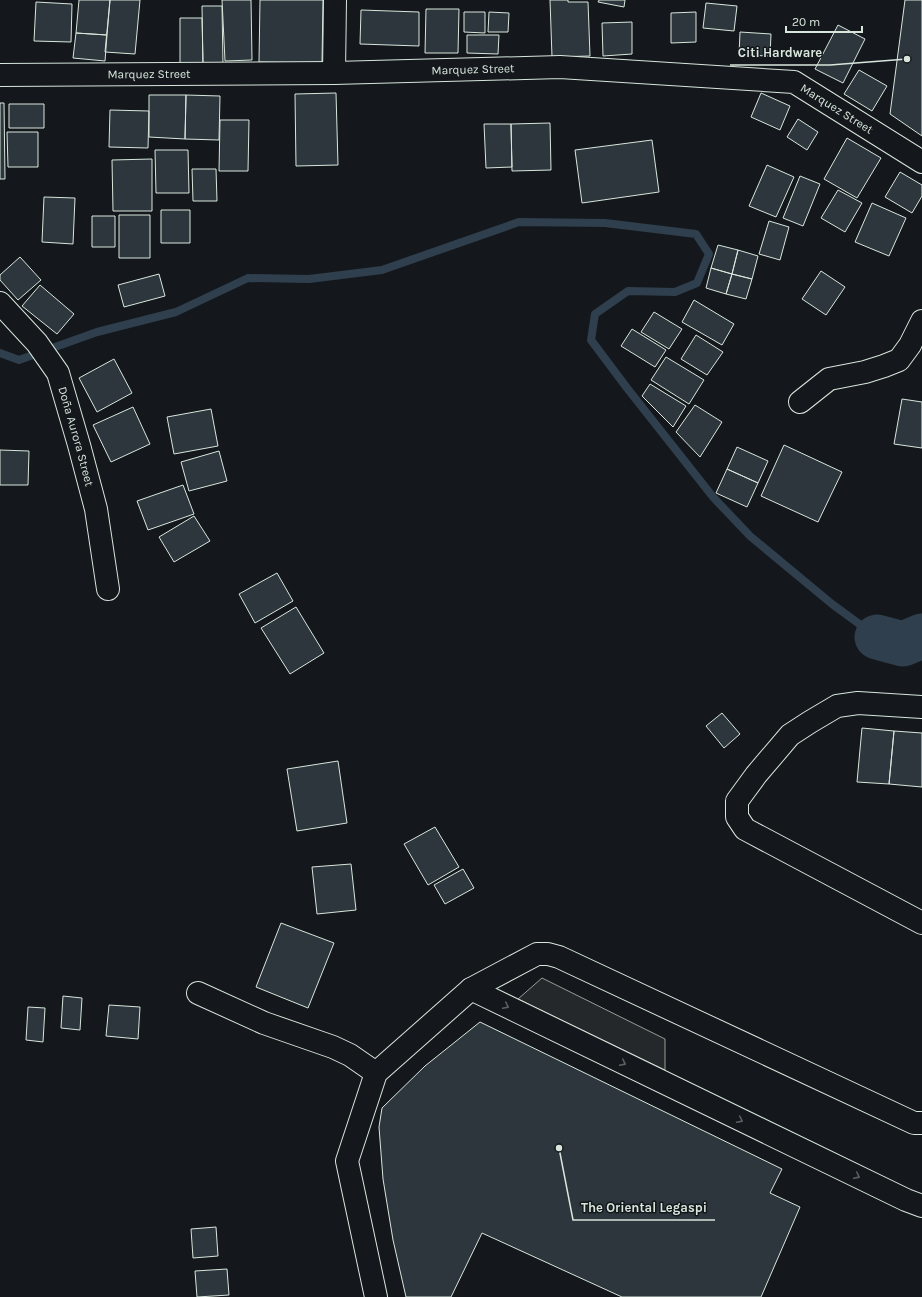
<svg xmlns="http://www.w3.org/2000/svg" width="922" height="1297" font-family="Karla,sans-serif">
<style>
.parking{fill:#24282b;stroke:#939e99}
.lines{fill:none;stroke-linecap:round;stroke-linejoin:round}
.stream{stroke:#2f3f4d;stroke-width:8}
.river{stroke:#2f3f4d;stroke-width:45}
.building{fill:#2c363c;stroke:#d8e6dc}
.minor-casing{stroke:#d8e6dc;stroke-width:24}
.minor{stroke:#14181c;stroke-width:22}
.oneway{stroke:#59605f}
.labels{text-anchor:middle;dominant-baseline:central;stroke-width:3;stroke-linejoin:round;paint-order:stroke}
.street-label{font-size:12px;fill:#d8e6dc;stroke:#14181c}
.leader{fill:none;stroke:#d8e6dc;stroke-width:1.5}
.callout-dot{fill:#d8e6dc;stroke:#14181c;stroke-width:1.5}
.callout-label{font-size:13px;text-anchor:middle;font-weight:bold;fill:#d8e6dc;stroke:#14181c;stroke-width:3;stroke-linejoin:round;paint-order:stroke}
</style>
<rect width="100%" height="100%" fill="#14181c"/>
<!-- parking -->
<path class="parking" d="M542,978L665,1039V1070L518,999Z"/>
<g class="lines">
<!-- stream -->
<path class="stream" d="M0,353L19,360L97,332L176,312L248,278L309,279L382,270L519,222L605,223L696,234L709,254L697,283L675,292L628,291L595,314L591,340L627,388L713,497L750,536L832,604L877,637"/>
<!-- river -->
<path class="river" d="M877,637L903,644L922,636"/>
</g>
<!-- building -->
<path class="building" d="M79,0H110L107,35L76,33Z
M110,0H140L135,54L105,52Z
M222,0H251L252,60L225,61Z
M260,0H323L322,63L259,62Z
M550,0H568V2H588L590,56L552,57Z
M599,0H625L624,7L598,2Z
M905,0H922V136L890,114Z
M36,2L72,4L71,42L34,41Z
M706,3L737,6L734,31L703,28Z
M202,6H222L223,65L203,66Z
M426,9H459L458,53H425Z
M361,10L419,12V46L360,44Z
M464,12H485V33L464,32Z
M489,12L509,13L508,32H488Z
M696,12V42L671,43V13Z
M180,18H202L203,64H180Z
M632,22V54L603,56L602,23Z
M838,25L865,39L843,83L815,69Z
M740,32L771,34L770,56L739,55Z
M76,33L107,35L105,61L73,58Z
M467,35H499L498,54L467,53Z
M859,70L887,86L872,111L844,94Z
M336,93L338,165L296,166L295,94Z
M761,93L790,106L780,130L751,117Z
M149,95H186L185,139L149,137Z
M186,95L220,96L219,140L185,139Z
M0,103H4L5,179H0Z
M9,104H44V128H9Z
M110,110L149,111L148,148L109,147Z
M798,119L818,132L807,150L787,137Z
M220,120H249L248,171H219Z
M550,123L551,170L512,171L511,124Z
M484,124H511L512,167L486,168Z
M7,132H38V167H8Z
M847,138L881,158L857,198L824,179Z
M652,140L659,192L582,203L575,150Z
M155,150H188L189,193H156Z
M152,159V211H113L112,160Z
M767,165L794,177L776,217L749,206Z
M192,169H216L217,201H193Z
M900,172L922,185V196L912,213L885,197Z
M800,176L820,184L803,226L783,218Z
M838,190L862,203L845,232L821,218Z
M44,197L75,198L73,244L42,242Z
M872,203L906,218L889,256L855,242Z
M161,210H190V243H161Z
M119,215H150V258H119Z
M92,216H115V247H92Z
M769,221L789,227L780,260L759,254Z
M718,245L738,250L732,274L711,268Z
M738,250L758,256L752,279L732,274Z
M20,257L41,280L18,300L0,280V275Z
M711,268L732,274L726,294L706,288Z
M821,271L845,287L826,315L802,299Z
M159,274L165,296L124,307L118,285Z
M732,274L752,279L746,299L726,294Z
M40,285L74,314L57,334L22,306Z
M694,300L734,324L722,345L682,322Z
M654,312L682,329L669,349L641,332Z
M632,329L666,350L655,367L621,346Z
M696,335L723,352L707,375L681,359Z
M666,357L704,380L689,404L651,380Z
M114,359L132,393L97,412L79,378Z
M650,384L686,406L673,427L642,396Z
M902,399L922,402V448L894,444Z
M695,405L722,422L700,457L676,432Z
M133,407L150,444L111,462L93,425Z
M211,409L218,446L174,454L167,417Z
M784,445L842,472L818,522L761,496Z
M737,447L768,461L758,483L727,469Z
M0,450L29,451L28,485H0Z
M219,451L227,481L189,491L181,462Z
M727,469L758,483L747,507L716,493Z
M183,485L194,514L148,530L137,501Z
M194,516L210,541L174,562L159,537Z
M277,573L293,601L255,623L239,594Z
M296,607L324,653L290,674L261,628Z
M722,713L740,734L724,748L706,726Z
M862,728L894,731L889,784L857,782Z
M894,731L922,733V787L889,784Z
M338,761L347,823L297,831L287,769Z
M435,827L459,867L428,885L404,844Z
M351,864L356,910L317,914L312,867Z
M463,869L474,888L445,904L434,885Z
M281,923L334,943L308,1008L256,987Z
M63,996L82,998L80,1030L61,1028Z
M109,1005L140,1007L138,1039L106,1036Z
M28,1007L45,1008L43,1042L26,1040Z
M480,1022L782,1169L770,1193L800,1207L761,1297H622L482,1233L451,1297H406L393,1240L383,1179L379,1127L382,1108L425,1066Z
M216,1227L218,1256L193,1258L191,1229Z
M227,1269L229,1295L197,1297L195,1271Z"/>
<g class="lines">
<defs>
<g id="minor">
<path d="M334,73L335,0"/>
<path id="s1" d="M0,75L334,73L560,67L794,82L922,162"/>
<path id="s2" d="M0,303L37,343L58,373L79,445L96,509L108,589"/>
<path d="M800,402L829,379L865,372L884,366L899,360L910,345L922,321"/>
<path d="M922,707L858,703L837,706L810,722L790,735L756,775L737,801V817L745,829L922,923"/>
<path d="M471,989L906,1200L922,1206"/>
<path d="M198,993L264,1023L333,1047L350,1055L376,1073"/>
<path d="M376,1297L347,1161L376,1073L471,989L537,954H548L559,957L914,1123H922"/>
</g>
</defs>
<!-- minor casing -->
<use href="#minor" class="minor-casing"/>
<!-- minor -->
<use href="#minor" class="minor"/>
</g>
<!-- one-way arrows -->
<defs><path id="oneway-chevron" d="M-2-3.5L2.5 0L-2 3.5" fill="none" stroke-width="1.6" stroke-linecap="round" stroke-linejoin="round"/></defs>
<g class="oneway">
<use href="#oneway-chevron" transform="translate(506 1006) rotate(26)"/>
<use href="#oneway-chevron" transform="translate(623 1063) rotate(26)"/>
<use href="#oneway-chevron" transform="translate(740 1120) rotate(26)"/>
<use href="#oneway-chevron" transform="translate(857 1176) rotate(26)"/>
</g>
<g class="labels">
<!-- street labels -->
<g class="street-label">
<text stroke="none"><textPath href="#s1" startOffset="473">Marquez Street</textPath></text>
<text stroke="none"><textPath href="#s1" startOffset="149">Marquez Street</textPath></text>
<text stroke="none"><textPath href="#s1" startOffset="845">Marquez Street</textPath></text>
<text stroke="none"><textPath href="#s2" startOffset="157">Doña Aurora Street</textPath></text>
</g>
</g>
<!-- callouts -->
<path class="leader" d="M907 59L830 65H730M559 1148L573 1220H715"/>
<g class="callout-dot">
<circle cx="907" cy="59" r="4"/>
<circle cx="559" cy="1148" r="4"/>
</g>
<g class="callout-label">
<text x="780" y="57">Citi Hardware</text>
<text x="644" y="1212">The Oriental Legaspi</text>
</g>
<!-- scale -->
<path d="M786 26v6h76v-6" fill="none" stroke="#d8e6dc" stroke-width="2"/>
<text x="792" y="26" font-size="12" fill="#d8e6dc" stroke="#14181c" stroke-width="3" paint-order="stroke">20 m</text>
</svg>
